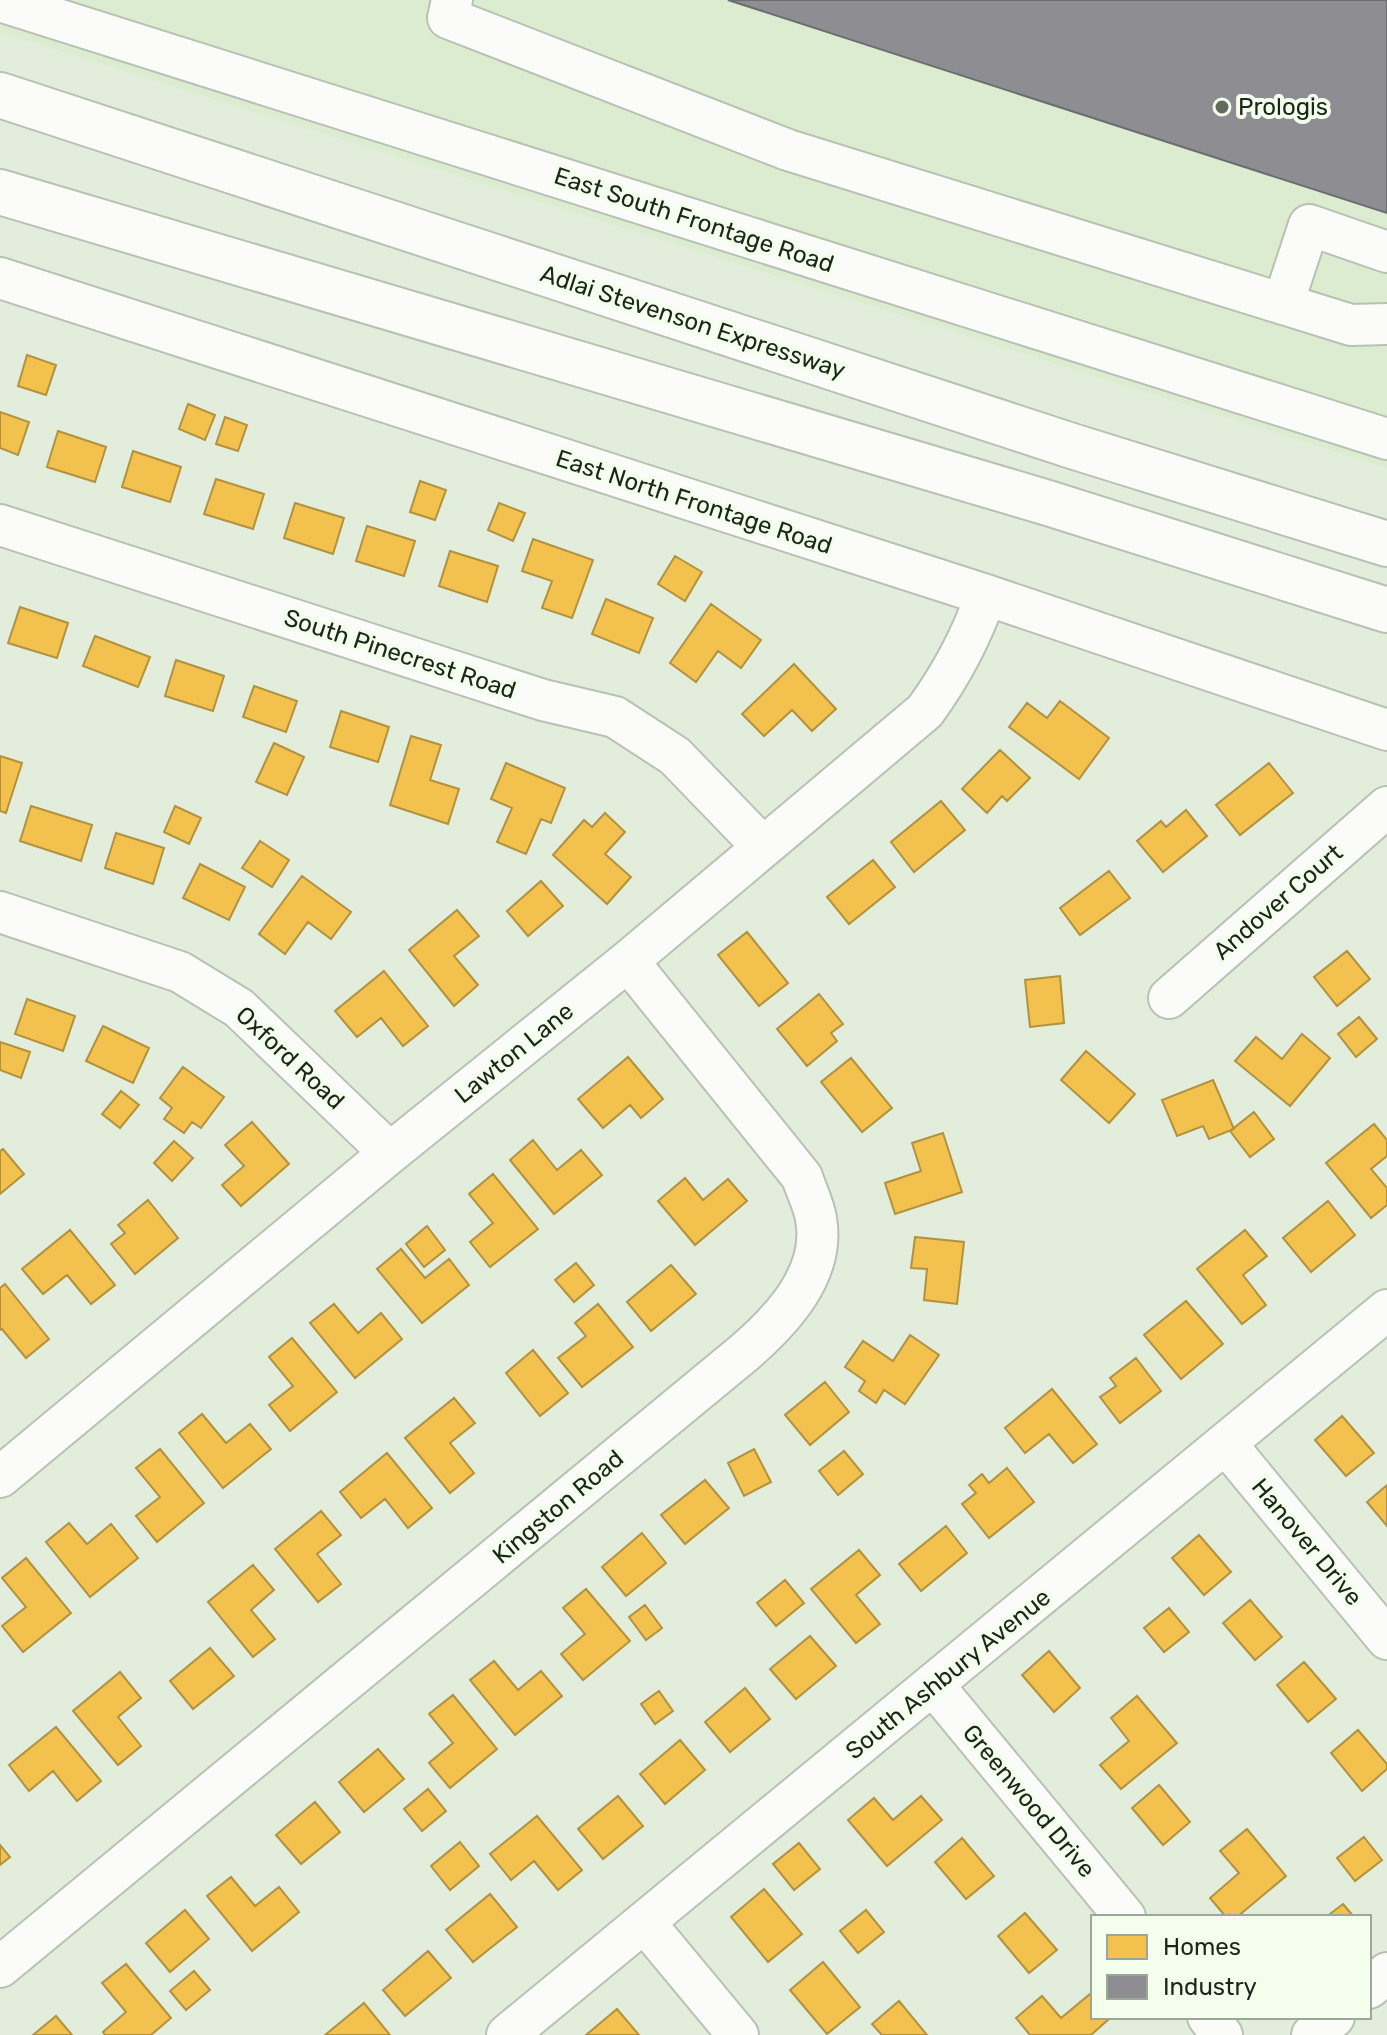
<svg xmlns="http://www.w3.org/2000/svg" width="1387" height="2035" font-family="Rubik,sans-serif">
<style>
.built{fill:#dbecd0}
.homes{fill:#f2c14e;stroke:#b2923e;stroke-width:2}
.industry{fill:#8d8d92;stroke:#6b6e6e;stroke-width:2}
.lines{fill:none;stroke-linecap:round;stroke-linejoin:round}
.minor-casing{stroke:#b9c1b3;stroke-width:44}
.highway-casing{stroke:#b9c1b3;stroke-width:48}
.minor{stroke:#fbfcfa;stroke-width:40}
.highway{stroke:#fbfcfa;stroke-width:44}
.poi-dot{fill:#626a5d;stroke:#f3ffec;stroke-width:3}
.labels{text-anchor:middle;dominant-baseline:central;stroke-width:8;stroke-linejoin:round;paint-order:stroke}
.poi-label{font-size:24px;fill:#1d2419;stroke:#f3ffec;text-anchor:start}
.street-label{font-size:24px;fill:#1d2419;stroke:#f3ffec}
</style>
<rect width="100%" height="100%" fill="#e2eddc"/>
<!-- built -->
<path class="built" d="M0,0H1387V468L0,32Z"/>
<!-- homes -->
<path class="homes" d="M27,355L56,365L46,395L18,386Z
M188,404L215,415L205,440L179,429Z
M0,412L29,422L18,455L0,448Z
M225,417L247,425L238,451L216,444Z
M58,431L106,447L95,482L47,467Z
M133,451L181,467L170,502L122,487Z
M216,479L264,494L253,529L204,514Z
M420,481L446,490L435,520L410,512Z
M295,503L344,518L333,554L284,538Z
M499,503L525,513L513,541L488,530Z
M367,526L415,541L404,576L356,561Z
M533,539L593,560L572,618L542,608L552,581L522,571Z
M450,551L498,566L487,602L439,586Z
M675,556L702,572L685,601L658,584Z
M606,599L653,618L639,653L592,634Z
M711,604L761,640L741,668L718,651L696,682L670,663Z
M20,607L68,623L57,658L8,643Z
M95,636L150,657L138,687L83,666Z
M176,660L224,676L213,711L165,696Z
M794,664L836,709L812,731L792,710L764,736L742,714Z
M254,686L297,701L286,732L243,717Z
M1060,701L1109,738L1079,779L1009,727L1027,703L1047,718Z
M341,711L389,727L378,762L330,747Z
M411,736L441,745L430,780L459,789L448,824L390,805Z
M274,743L304,757L287,795L256,782Z
M1000,750L1030,778L1007,801L1002,796L987,813L962,789Z
M0,756L22,763L6,813L0,811Z
M506,763L565,788L551,823L541,819L526,854L497,842L512,808L491,799Z
M1269,763L1293,793L1240,835L1216,805Z
M941,801L965,830L914,872L891,842Z
M31,806L92,825L81,861L20,841Z
M175,806L201,818L189,844L164,832Z
M1186,810L1207,836L1163,872L1137,841L1161,821L1166,827Z
M605,813L625,832L605,854L631,877L607,904L553,855L584,820L592,827Z
M116,833L164,848L153,884L105,868Z
M260,841L289,860L272,887L242,868Z
M873,860L895,887L849,924L827,897Z
M200,864L245,887L229,920L183,898Z
M1109,871L1130,898L1080,935L1060,908Z
M302,876L351,912L331,939L308,922L285,954L259,934Z
M541,881L563,906L528,936L507,911Z
M457,910L479,936L454,956L478,985L454,1006L409,950Z
M747,932L788,983L759,1006L718,955Z
M1347,951L1370,979L1337,1006L1314,977Z
M384,971L428,1026L403,1046L381,1018L357,1037L335,1011Z
M1060,976L1064,1023L1030,1027L1025,980Z
M819,994L843,1024L831,1033L837,1041L807,1066L777,1029Z
M27,999L75,1016L63,1051L15,1034Z
M1359,1017L1377,1039L1356,1057L1338,1034Z
M103,1026L149,1048L133,1083L86,1061Z
M1302,1034L1330,1058L1290,1106L1235,1061L1256,1037L1282,1059Z
M0,1042L30,1052L21,1078L0,1070Z
M1086,1051L1135,1094L1109,1123L1061,1080Z
M628,1057L663,1099L641,1118L630,1105L603,1128L578,1099Z
M851,1058L892,1108L862,1132L821,1082Z
M183,1067L224,1097L201,1128L192,1122L184,1133L164,1119L172,1108L160,1098Z
M1213,1080L1234,1129L1209,1139L1203,1126L1177,1136L1162,1100Z
M121,1091L139,1105L120,1128L102,1114Z
M1254,1112L1274,1139L1250,1157L1230,1131Z
M252,1122L289,1164L241,1206L222,1185L244,1166L225,1145Z
M1374,1124L1387,1140V1156L1371,1169L1387,1188V1205L1371,1218L1326,1163Z
M943,1133L962,1192L895,1214L885,1183L921,1171L912,1143Z
M533,1140L557,1170L581,1150L602,1175L554,1214L510,1160Z
M174,1141L193,1158L172,1181L154,1163Z
M3,1149L24,1174L0,1194V1151Z
M493,1174L538,1229L490,1267L470,1242L493,1223L469,1194Z
M685,1178L703,1200L728,1179L747,1201L695,1245L658,1201Z
M148,1200L178,1238L135,1274L111,1244L125,1233L118,1225Z
M1328,1201L1355,1235L1311,1272L1283,1238Z
M427,1226L445,1250L424,1267L406,1244Z
M70,1230L115,1285L91,1304L67,1275L43,1294L22,1269Z
M1245,1230L1267,1256L1243,1275L1266,1305L1242,1324L1197,1269Z
M915,1237L964,1242L957,1304L924,1300L927,1269L911,1268Z
M401,1249L425,1278L449,1259L469,1285L422,1323L377,1269Z
M576,1263L594,1285L574,1302L555,1280Z
M671,1265L696,1294L651,1331L627,1302Z
M5,1284L49,1339L26,1358L2,1329L0,1330V1288Z
M1186,1301L1223,1344L1181,1379L1144,1335Z
M334,1304L358,1333L381,1313L402,1339L355,1378L310,1323Z
M598,1304L633,1347L582,1387L558,1358L586,1336L575,1323Z
M910,1335L939,1355L905,1404L884,1390L876,1403L859,1391L865,1381L845,1367L863,1341L893,1361Z
M292,1338L337,1392L290,1431L269,1405L293,1386L269,1357Z
M533,1350L568,1393L540,1416L506,1373Z
M1136,1358L1161,1391L1120,1423L1100,1397L1116,1386L1110,1378Z
M825,1382L849,1412L810,1445L785,1415Z
M1052,1389L1097,1444L1073,1463L1049,1434L1025,1453L1005,1428Z
M454,1398L475,1423L450,1443L474,1473L450,1493L405,1438Z
M202,1414L226,1443L250,1424L271,1449L223,1488L179,1433Z
M1342,1416L1374,1453L1346,1476L1315,1440Z
M160,1449L204,1503L157,1542L136,1516L160,1497L136,1468Z
M754,1449L771,1482L744,1496L728,1463Z
M844,1451L863,1474L838,1495L819,1471Z
M387,1453L432,1508L408,1528L385,1499L361,1518L340,1492Z
M1007,1468L1034,1502L989,1538L962,1504L976,1493L969,1485L982,1474L989,1483Z
M705,1480L729,1508L685,1544L661,1515Z
M1387,1485V1526L1367,1502Z
M321,1511L341,1535L317,1554L341,1584L318,1602L275,1549Z
M69,1523L87,1544L111,1524L138,1558L90,1597L46,1542Z
M946,1526L967,1553L921,1591L899,1564Z
M642,1533L666,1563L626,1596L602,1567Z
M1199,1535L1231,1572L1204,1595L1172,1558Z
M859,1550L880,1575L856,1595L880,1624L856,1643L811,1589Z
M26,1558L71,1613L23,1652L2,1626L26,1607L2,1578Z
M253,1565L274,1590L251,1610L275,1639L253,1657L208,1602Z
M785,1580L804,1603L776,1626L757,1603Z
M586,1589L630,1641L583,1680L561,1654L585,1634L563,1608Z
M1250,1600L1282,1637L1255,1660L1223,1623Z
M645,1605L662,1628L646,1640L629,1617Z
M1169,1608L1189,1632L1164,1652L1144,1628Z
M810,1636L836,1666L796,1699L770,1669Z
M210,1648L234,1676L193,1709L170,1681Z
M1049,1651L1080,1688L1054,1712L1022,1675Z
M494,1661L518,1690L541,1671L562,1696L515,1735L470,1680Z
M1304,1662L1336,1699L1308,1722L1277,1685Z
M120,1672L141,1698L118,1717L141,1746L118,1765L73,1711Z
M745,1688L770,1719L730,1752L705,1722Z
M659,1691L673,1711L655,1724L641,1704Z
M453,1695L497,1749L450,1788L429,1763L453,1743L429,1714Z
M1137,1696L1177,1743L1121,1789L1100,1765L1129,1741L1111,1718Z
M56,1727L101,1781L77,1801L53,1771L29,1791L9,1765Z
M1358,1730L1387,1764V1769L1362,1791L1331,1753Z
M680,1740L705,1770L665,1804L640,1774Z
M378,1749L404,1779L364,1812L339,1782Z
M1159,1785L1190,1822L1163,1845L1132,1808Z
M428,1789L446,1811L422,1831L404,1809Z
M618,1796L643,1826L603,1859L578,1829Z
M921,1796L942,1820L887,1866L848,1820L874,1798L893,1820Z
M315,1802L340,1832L301,1864L276,1835Z
M537,1816L582,1870L558,1890L534,1861L511,1880L490,1854Z
M1247,1829L1286,1876L1237,1917H1226L1210,1898L1239,1873L1220,1851Z
M1364,1837L1382,1860L1355,1881L1337,1858Z
M962,1838L994,1876L966,1899L935,1862Z
M460,1842L479,1866L450,1890L431,1866Z
M799,1843L820,1869L794,1890L773,1864Z
M0,1845L10,1857L0,1865Z
M231,1877L255,1906L279,1887L299,1912L252,1951L207,1896Z
M764,1889L802,1934L768,1962L731,1917Z
M490,1894L517,1927L473,1962L446,1930Z
M1343,1904L1354,1917H1326Z
M185,1910L209,1939L170,1972L146,1943Z
M866,1910L884,1932L858,1953L840,1931Z
M1025,1913L1057,1950L1029,1973L998,1936Z
M428,1951L451,1978L405,2016L383,1990Z
M823,1962L860,2007L827,2034L790,1990Z
M126,1964L171,2018L151,2035H105L103,2032L126,2012L102,1983Z
M194,1971L210,1990L186,2010L170,1991Z
M1090,1994L1093,1998V2017L1110,2018L1091,2035H1030L1016,2018L1042,1996L1061,2018Z
M899,2001L927,2035H882L872,2024Z
M364,2003L390,2035H325Z
M617,2009L639,2035H586Z
M56,2016L72,2035H33Z"/>
<!-- industry -->
<path class="industry" d="M728,0H1387V213Z"/>
<g class="lines">
<defs>
<path id="minor" d="M452,0L448,18L788,150L1351,325L1387,324
M0,1L1387,439
M0,278L986,595L1387,730
M1283,304L1309,225L1387,252
M0,525L543,700L615,717L675,756L762,846
M0,912L180,972L239,1008L390,1153
M1169,998L1387,807
M1226,1444L1387,1639
M0,1477L390,1153L628,961L925,711C952,674 971,638 986,595
M934,1686L1125,1917
M645,1923L738,2035
M0,1967L745,1352C782,1320 826,1273 816,1219C814,1205 806,1190 802,1177L628,961
M1369,1988L1387,1973
M1208,2017L1222,2035
M507,2035L1387,1310
M1312,2035L1334,2017"/>
<path id="highway" d="M0,95L1072,446L1387,544
M0,192L1048,503L1387,610"/>
</defs>
<!-- minor casing -->
<use href="#minor" class="minor-casing"/>
<!-- highway casing -->
<use href="#highway" class="highway-casing"/>
<!-- minor -->
<use href="#minor" class="minor"/>
<!-- highway -->
<use href="#highway" class="highway"/>
</g>
<!-- markers -->
<circle class="poi-dot" cx="1222" cy="107" r="8"/>
<g class="labels">
<!-- poi labels -->
<g class="poi-label">
<text x="1238" y="107">Prologis</text>
</g>
<!-- street labels -->
<g class="street-label">
<text transform="translate(694 220) rotate(18)">East South Frontage Road</text>
<text transform="translate(693 322) rotate(18)">Adlai Stevenson Expressway</text>
<text transform="translate(694 502) rotate(18)">East North Frontage Road</text>
<text transform="translate(400 654) rotate(18)">South Pinecrest Road</text>
<text transform="translate(1278 902) rotate(-41)">Andover Court</text>
<text transform="translate(514 1053) rotate(-39)">Lawton Lane</text>
<text transform="translate(290 1058) rotate(43)">Oxford Road</text>
<text transform="translate(558 1507) rotate(-40)">Kingston Road</text>
<text transform="translate(1307 1542) rotate(50)">Hanover Drive</text>
<text transform="translate(948 1674) rotate(-39)">South Ashbury Avenue</text>
<text transform="translate(1029 1801) rotate(50)">Greenwood Drive</text>
</g>
</g>
<!-- legend -->
<rect x="1091" y="1915" width="280" height="104" fill="#f3ffec" stroke="#9da798" stroke-width="2"/>
<rect x="1107" y="1935" width="40" height="24" fill="#f2c14e" stroke="#9da798" stroke-width="2"/>
<text x="1163" y="1955" font-size="24" fill="#1d2419">Homes</text>
<rect x="1107" y="1975" width="40" height="24" fill="#8d8d92" stroke="#9da798" stroke-width="2"/>
<text x="1163" y="1995" font-size="24" fill="#1d2419">Industry</text>
</svg>
